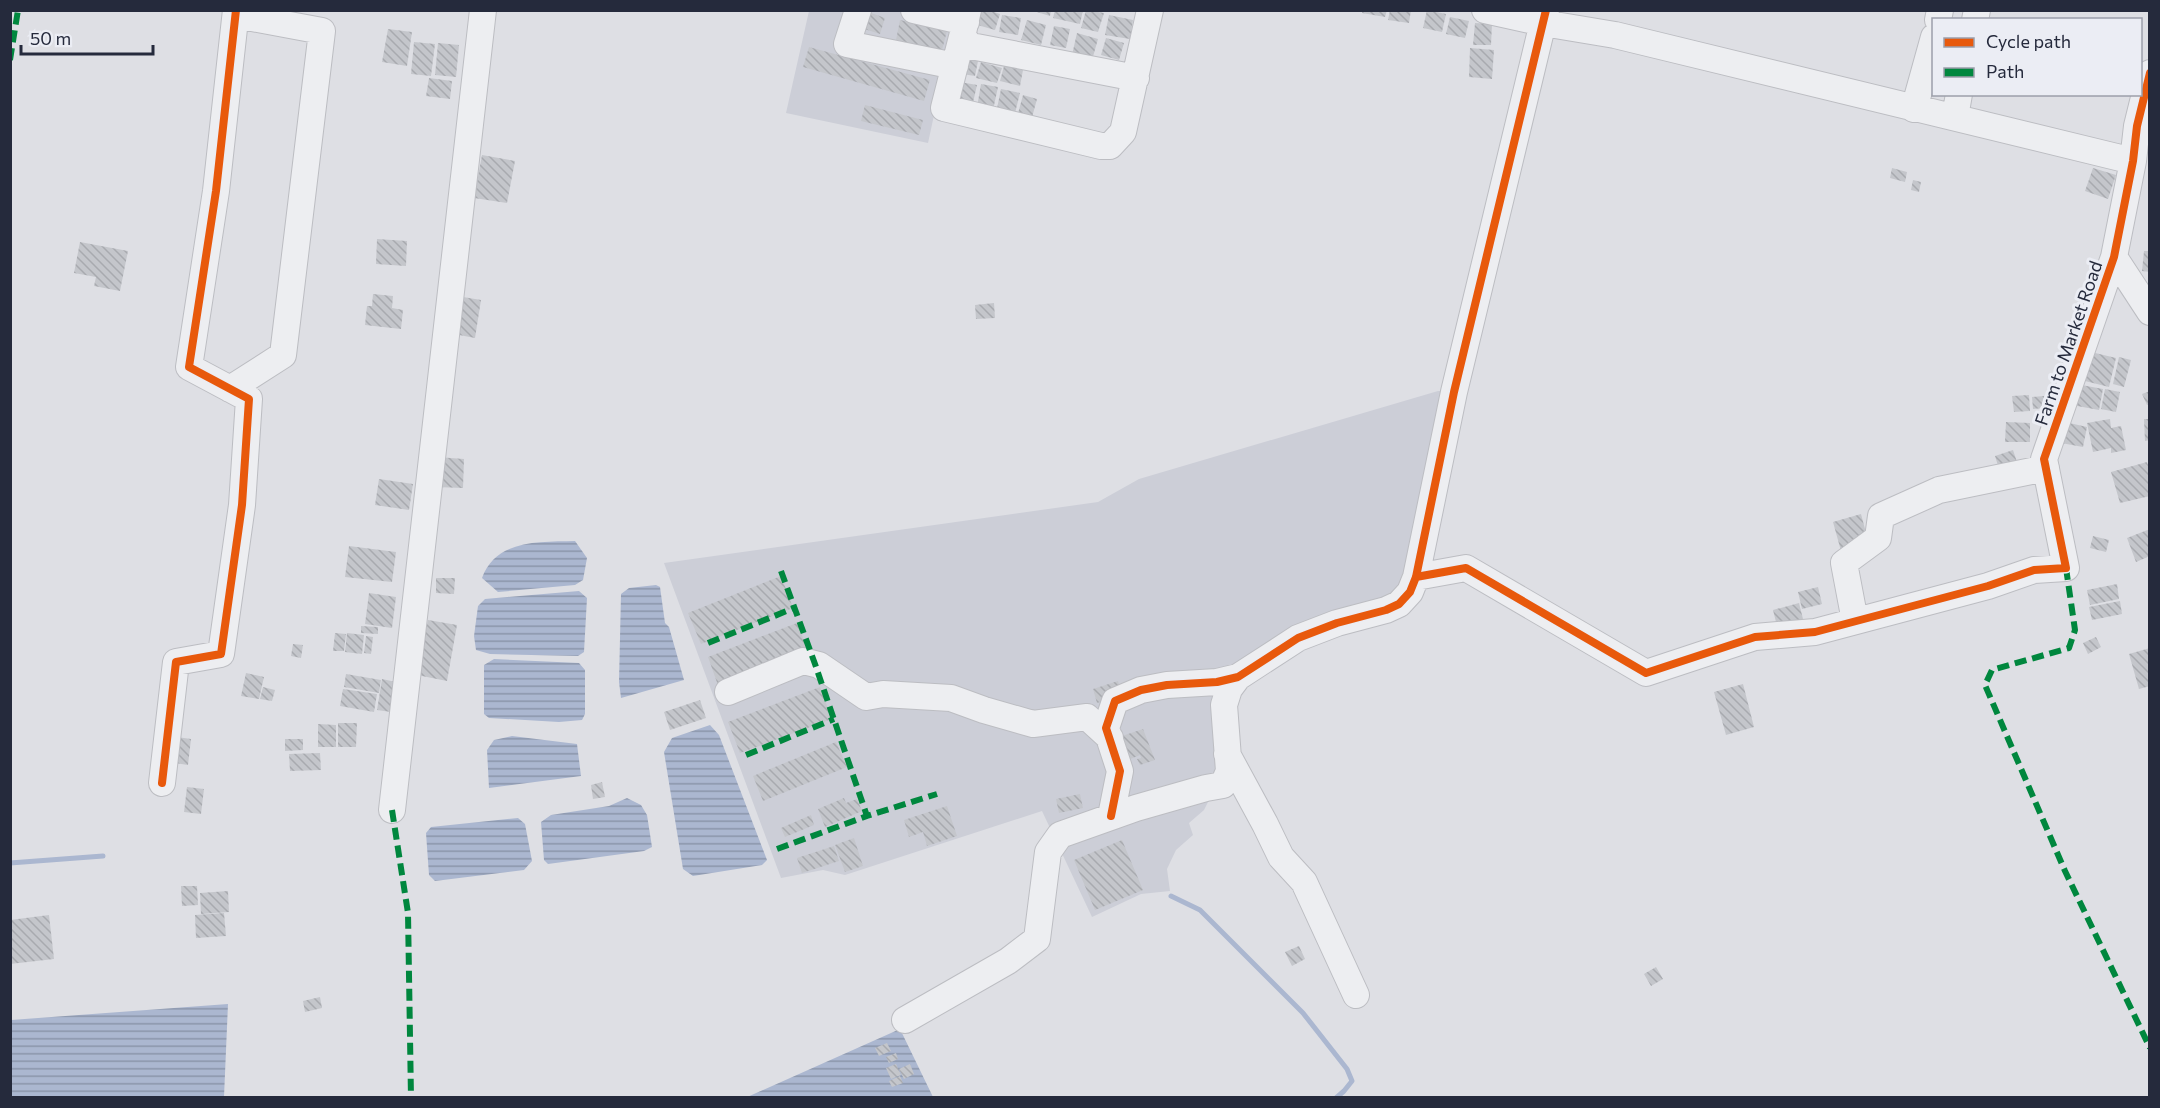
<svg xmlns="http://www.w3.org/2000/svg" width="2160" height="1108" font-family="Commissioner,sans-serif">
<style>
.built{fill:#ccced7}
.water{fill:url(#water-rules)}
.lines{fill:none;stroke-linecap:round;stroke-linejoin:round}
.stream{stroke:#abb7d0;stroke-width:5}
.building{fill:url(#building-back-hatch)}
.minor-casing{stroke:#bcbdc2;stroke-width:28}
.minor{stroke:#edeef1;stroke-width:26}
.quiet{stroke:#00873e;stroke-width:6;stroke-dasharray:12 6;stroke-linecap:butt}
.cycleway-casing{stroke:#ebedf4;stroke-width:11}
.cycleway{stroke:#e8590c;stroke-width:8}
.labels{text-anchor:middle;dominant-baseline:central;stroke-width:6;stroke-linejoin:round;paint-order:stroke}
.street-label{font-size:18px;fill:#252a3c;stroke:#ebedf4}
</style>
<defs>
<pattern id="water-rules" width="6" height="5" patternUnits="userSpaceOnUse" patternTransform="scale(1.5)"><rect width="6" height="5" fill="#abb7d0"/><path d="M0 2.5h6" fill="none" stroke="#8b95aa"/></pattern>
<pattern id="building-back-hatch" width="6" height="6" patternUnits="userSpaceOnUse" patternTransform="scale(1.5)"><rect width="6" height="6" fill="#c4c6cb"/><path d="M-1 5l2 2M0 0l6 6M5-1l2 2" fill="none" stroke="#a8aaaf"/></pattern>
</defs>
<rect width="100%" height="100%" fill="#dedfe4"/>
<!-- built -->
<path class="built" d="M809,11H898L958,23L944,69L928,143L786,113Z
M1438,391H1450L1410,586L1236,674L1218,782L1204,810L1189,823L1193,835L1176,850L1167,869L1170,891L1141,894L1092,917L1042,811L845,875L823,870L781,878L664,563L1098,502L1139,479Z"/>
<!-- water -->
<path class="water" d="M575,541L587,558L583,580L575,585L498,592L482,578C496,539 540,542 575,541Z
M656,585L660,587L665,623L669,627L684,680L621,698L619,682L621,594L629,588Z
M579,591L587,598L584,652L578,656L490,654L476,650L474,636L478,606L485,599Z
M494,659L579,663L585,670V714L582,720L559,722L489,718L484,714V665Z
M710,725L719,735L767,860L762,865L693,876L683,869L664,752L672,738Z
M512,736L577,744L581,776L489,788L487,750L494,740Z
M627,798L641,805L647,815L652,847L644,851L548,864L544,860L541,822L551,815L609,806Z
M518,818L525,824L532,861L524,870L435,881L429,875L426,833L431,827Z
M228,1004L224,1097H11V1020Z
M900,1029L933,1097L745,1098Z"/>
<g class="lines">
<!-- stream -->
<path class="stream" d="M10,863L103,856
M1171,896L1200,910L1303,1013L1347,1069L1352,1081L1344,1091L1336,1098"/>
</g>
<!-- building -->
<path class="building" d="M863,10L885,18L880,34L855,26Z
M978,10H988L1000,14L995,30L974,24Z
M1030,10H1051L1050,16Z
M1055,10H1083L1080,24L1053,18Z
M1086,10L1104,13L1098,32L1081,28Z
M1363,10H1387L1385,17L1362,13Z
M1390,10H1411L1409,23L1388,20Z
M1427,10L1446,14L1442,32L1423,28Z
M1002,15L1021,18L1018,35L999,32Z
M1109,15L1133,20L1130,39L1105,35Z
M1450,17L1469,21L1465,38L1446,34Z
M900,20L947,31L942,50L896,40Z
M1027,20L1046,25L1041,45L1021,40Z
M1475,23L1492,24L1491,45H1473Z
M1054,26L1070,29L1066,48L1050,45Z
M388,29L412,32L407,66L382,62Z
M1077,33L1098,39L1092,60L1072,55Z
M1106,38L1124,43L1119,60L1101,55Z
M414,42L435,44L431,76L411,74Z
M438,43L459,45L456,77L435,75Z
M809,47L930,80L924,101L803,67Z
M1470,48L1494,50L1492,79L1469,77Z
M964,59L978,61L975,76L962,74Z
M981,62L1002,68L997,83L976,78Z
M1004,66L1023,70L1020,86L1000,81Z
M429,78L452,81L450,99L426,96Z
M960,82L977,85L972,107L955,103Z
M981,84L998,87L993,110L977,107Z
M1001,89L1020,93L1014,117L996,113Z
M1023,95L1037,99L1031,121L1017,117Z
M865,105L923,120L919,135L861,121Z
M482,155L515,161L507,203L474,198Z
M1892,168L1907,172L1905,182L1890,178Z
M2093,168L2116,175L2108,199L2085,191Z
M1913,180L1921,182L1919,192L1911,190Z
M377,239L407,241L406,266L376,264Z
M80,242L128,251L120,291L94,286L96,277L74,273Z
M2144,251H2150V272L2142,271Z
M373,294L393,296L392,308L403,310L401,329L365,325L367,306H372Z
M457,296L481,300L475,338L454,334Z
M994,303L995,318L976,319L975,305Z
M2091,352L2116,358L2109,387L2085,381Z
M2119,357L2131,360L2124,387L2113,384Z
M2076,384L2103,389L2099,410L2072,405Z
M2105,389L2120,392L2116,412L2101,409Z
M2150,391V404L2147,405L2142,394Z
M2029,395L2030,411L2014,412L2012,396Z
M2044,396L2045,408L2033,409L2032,397Z
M2110,419L2111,428L2121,426L2126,450L2111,453V448L2093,452L2087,423Z
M2144,419H2150V440L2145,441Z
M2006,422L2030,423V442H2005Z
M2065,422L2087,427L2083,447L2061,443Z
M2013,450L2019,468L2001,475L1995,456Z
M437,457L464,459L463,488L436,487Z
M2147,462L2150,471V496L2120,503L2111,472Z
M379,479L413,484L409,510L375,505Z
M1861,514L1869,544L1841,551L1833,522Z
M2150,529V556L2136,562L2127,538Z
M2093,536L2109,540L2106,552L2090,548Z
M349,546L396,552L392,582L345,577Z
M781,576L793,608L701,644L688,613Z
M436,578H455L454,594L436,593Z
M2117,584L2119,599L2090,605L2087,590Z
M1818,587L1822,604L1802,609L1798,592Z
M369,593L396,597L392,628L365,624Z
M2120,601L2122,614L2092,620L2089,607Z
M1799,603L1803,619L1777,626L1773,610Z
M428,620L457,625L447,681L417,675Z
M797,623L810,656L720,691L708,657Z
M361,626L378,627V634L361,633Z
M335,633L346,634L344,651H333Z
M347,633L364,635L362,654L345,652Z
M366,636L373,637L371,654L364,653Z
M2096,637L2101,647L2088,654L2083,643Z
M293,644L303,645L301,658L291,656Z
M2150,648V686L2139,689L2129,654Z
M246,673L264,677L259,699L241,696Z
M346,674L381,680L379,693L344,687Z
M382,679L396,682L391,712L377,710Z
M1118,681L1122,695L1097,703L1093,689Z
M1743,684L1754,727L1726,735L1714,692Z
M263,687L275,690L272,701L260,699Z
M820,687L832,719L740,753L728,722Z
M343,689L377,694L374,712L340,706Z
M700,700L706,718L670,730L664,712Z
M338,723H357L356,747H338Z
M318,724L336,725V747H318Z
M1143,729L1155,760L1140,765L1137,759L1141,758L1140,755L1128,760L1119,737Z
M170,736L191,739L188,765L168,762Z
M285,739H303V750L285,751Z
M836,742L847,767L763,801L753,776Z
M320,753L321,770L290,771L289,754Z
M602,782L605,797L593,799L591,785Z
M187,787L204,789L201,814L184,812Z
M1080,794L1083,808L1059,813L1056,799Z
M844,798L846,803L857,799L862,811L825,827L818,809Z
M947,806L957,836L927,846L923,832L909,837L904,820Z
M811,815L814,825L785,837L781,828Z
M854,838L863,866L845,872L835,845Z
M1122,840L1143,890L1095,910L1074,860Z
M834,846L839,861L802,873L797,858Z
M181,886H197L198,905L182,906Z
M228,891L229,912L201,914L200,893Z
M224,913L226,936L196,938L195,915Z
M49,915L54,959L10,964V920Z
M1299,946L1305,959L1292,966L1285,952Z
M1656,967L1663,979L1651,986L1644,974Z
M320,997L322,1008L305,1012L303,1001Z
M887,1043L891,1051L879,1056L875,1048Z
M896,1053L898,1059L889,1063L886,1057Z
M896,1064L901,1075L891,1079L886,1068Z
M910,1064L914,1074L904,1079L899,1069Z
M900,1076L903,1083L892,1087L889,1081Z"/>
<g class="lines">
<defs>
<path id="minor" d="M858,10L847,44L955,66
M914,10L966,22
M968,10L962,37L971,46L1136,78
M1485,10L1543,23L1615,35L2133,161
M1938,20L1940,10
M1975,20L1977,10
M962,37L944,108L1101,146H1110L1123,132L1150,10
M1914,109L1934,37
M1955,117L1959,94
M2114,257L2150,312
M230,389L283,355L322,31L236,15
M1416,577L1466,568L1646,673L1755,637L1815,632L1988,586L2034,570L2066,568L2044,459L2114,257L2133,161L2137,126L2150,73
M1855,621L1844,563L1878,538L1881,516L1939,490L2046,468
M728,692L803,661L819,665L866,697L883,694L951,698L984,710L1033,724L1087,717L1110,738
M1227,754L1265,824L1281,857L1304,882L1356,995
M162,783L176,662L221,654L242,505L249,399L189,367L216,191L236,10
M392,810L483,10
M1111,816L1120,771L1106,728L1115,701L1141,690L1167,685L1217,682L1238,677L1298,638L1337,623L1386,610L1399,604L1410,592L1416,577L1454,392L1546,10
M905,1020L1008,961L1037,939L1048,852L1060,835L1136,808L1206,788L1223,785L1229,771L1224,705L1229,689L1238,677"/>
</defs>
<!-- minor casing -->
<use href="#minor" class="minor-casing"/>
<!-- minor -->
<use href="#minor" class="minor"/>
<!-- quiet -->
<path class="quiet" d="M10,60L18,10
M2066,568L2075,630L2069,648L1992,670L1985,685L2065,871L2150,1048
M781,571L815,664L867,816L937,794
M708,643L794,608
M746,755L834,719
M392,810L408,913L411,1098
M777,849L867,816"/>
<defs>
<path id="cycleway" d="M1416,577L1466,568L1646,673L1755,637L1815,632L1988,586L2034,570L2066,568L2044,459L2114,257L2133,161L2137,126L2150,73
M162,783L176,662L221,654L242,505L249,399L189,367L216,191L236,10
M1111,816L1120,771L1106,728L1115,701L1141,690L1167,685L1217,682L1238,677L1298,638L1337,623L1386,610L1399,604L1410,592L1416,577L1454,392L1546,10"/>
</defs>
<!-- cycleway casing -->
<use href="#cycleway" class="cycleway-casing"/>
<!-- cycleway -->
<use href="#cycleway" class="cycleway"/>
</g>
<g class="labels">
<!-- street labels -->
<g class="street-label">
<text transform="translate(2068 343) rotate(-71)">Farm to Market Road</text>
</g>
</g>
<!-- border -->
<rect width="2160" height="1108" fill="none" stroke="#252a3c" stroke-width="24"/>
<!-- legend -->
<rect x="1932" y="18" width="210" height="78" fill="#ebedf4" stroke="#9c9faa" stroke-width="1.5"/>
<rect x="1944" y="38" width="30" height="9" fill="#e8590c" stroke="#9c9faa" stroke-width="1.5"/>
<text x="1986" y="48" font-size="18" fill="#252a3c">Cycle path</text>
<rect x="1944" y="68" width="30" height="9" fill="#00873e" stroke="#9c9faa" stroke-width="1.5"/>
<text x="1986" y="78" font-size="18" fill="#252a3c">Path</text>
<!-- scale -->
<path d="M21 45v9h132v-9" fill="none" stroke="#252a3c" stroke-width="3"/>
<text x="30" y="45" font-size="18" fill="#252a3c" stroke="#ebedf4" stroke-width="4.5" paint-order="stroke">50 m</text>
</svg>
